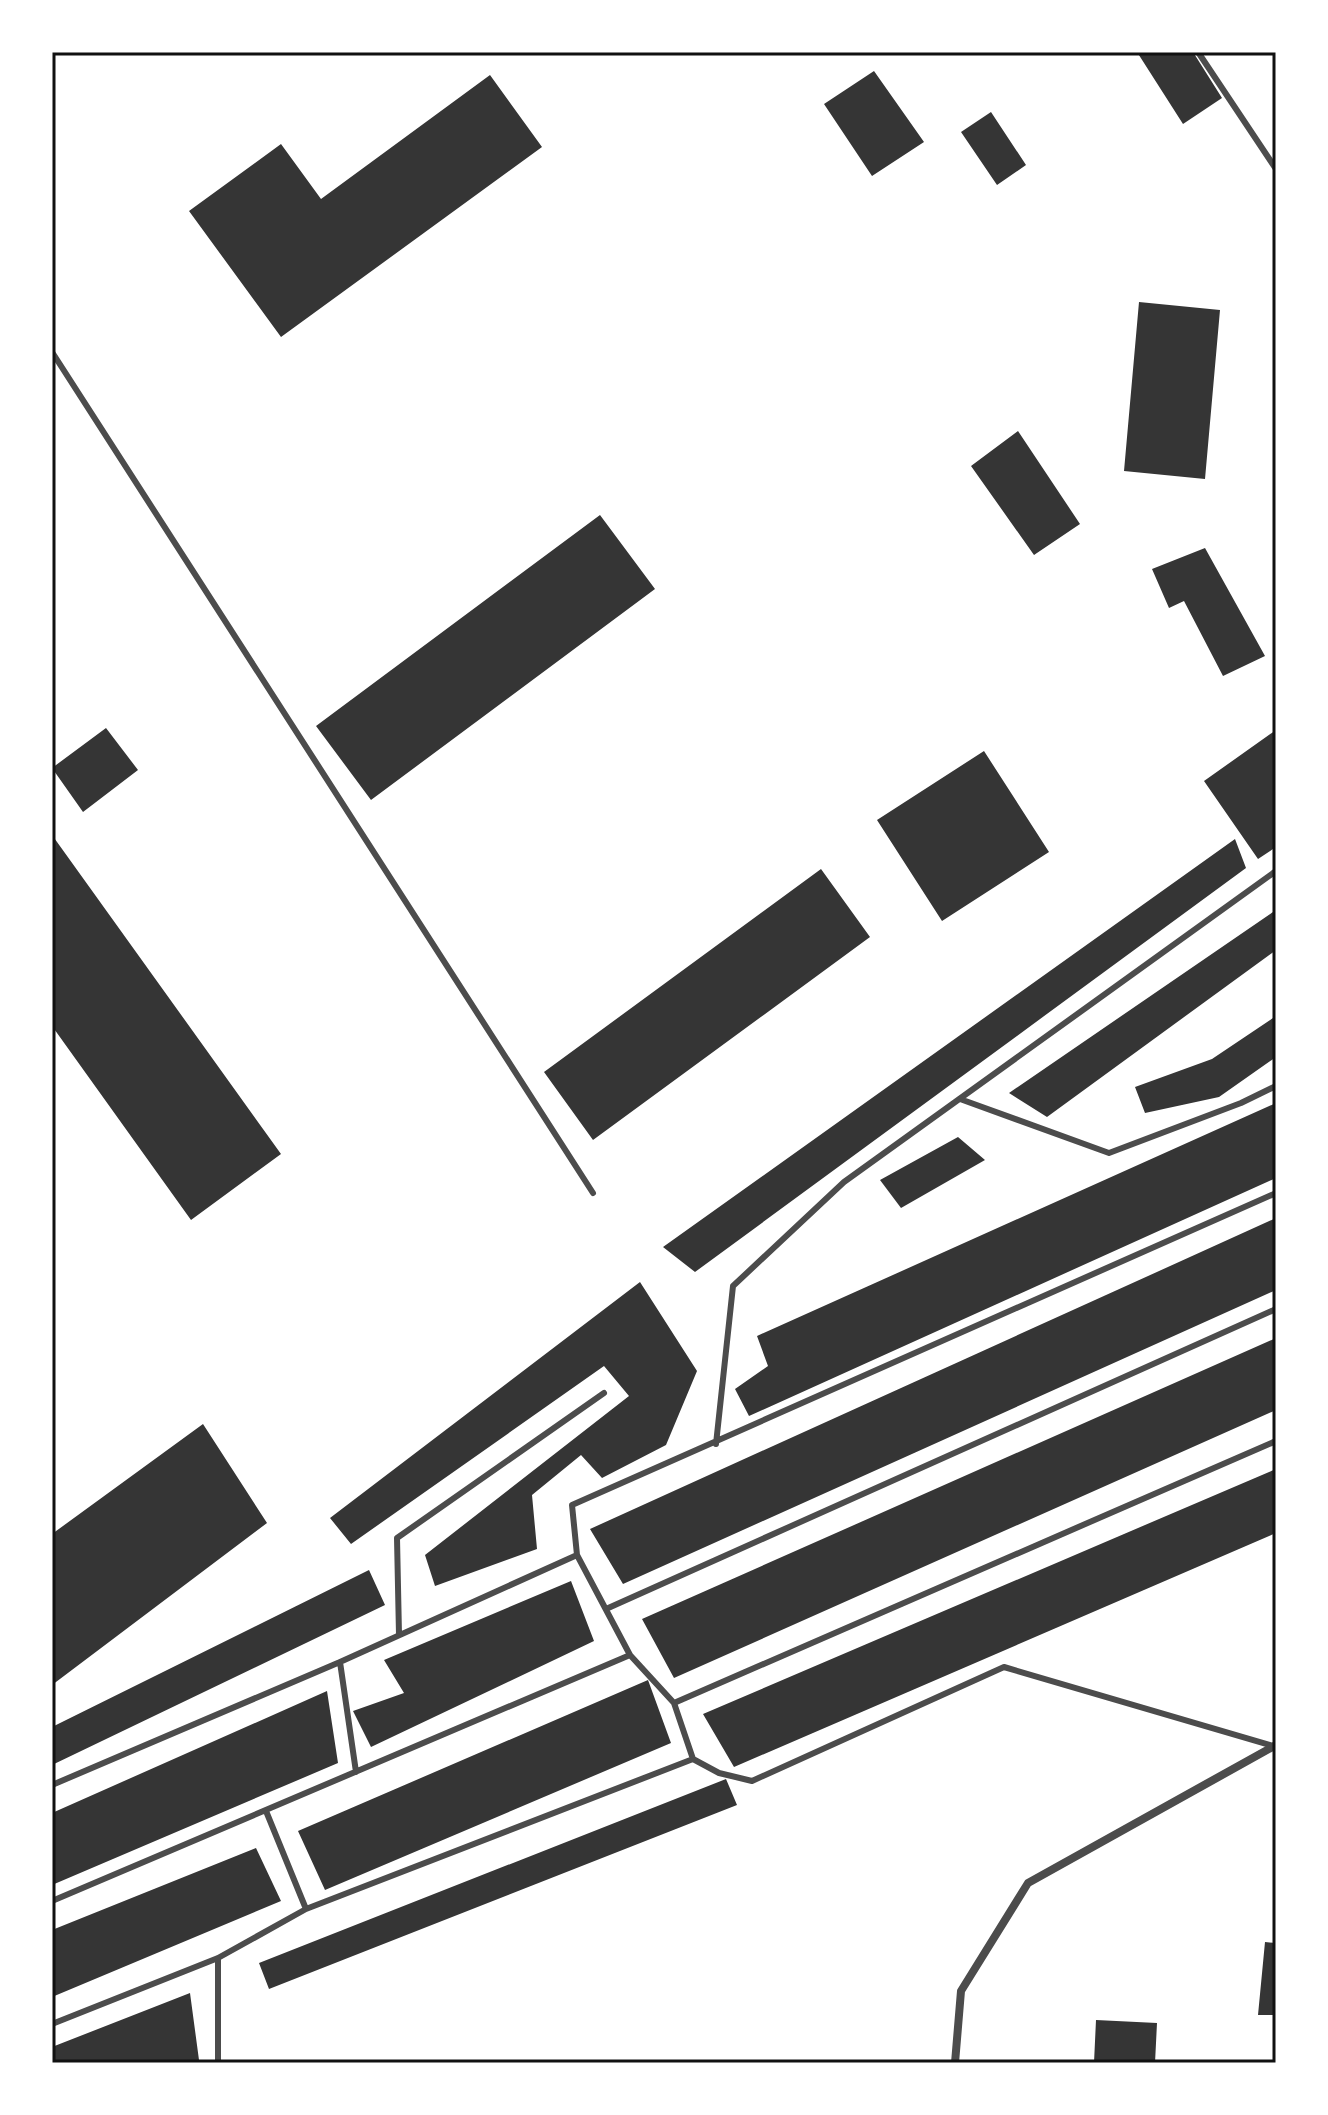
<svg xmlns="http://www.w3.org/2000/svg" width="1328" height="2115" font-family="Manrope,sans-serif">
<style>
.building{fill:#353535}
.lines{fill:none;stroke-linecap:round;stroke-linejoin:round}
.service{stroke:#4c4c4c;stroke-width:6}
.minor{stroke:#4c4c4c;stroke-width:8}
.neatline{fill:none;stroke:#111;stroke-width:3}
</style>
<rect width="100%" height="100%" fill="#fff"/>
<!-- building -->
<path class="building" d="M1137,52H1193L1222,98L1183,124Z
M874,71L924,142L872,176L824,104Z
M490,75L542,147L281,337L189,211L281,144L321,199Z
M991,112L1026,165L997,185L961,132Z
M1139,302L1220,310L1205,479L1124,471Z
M1018,431L1080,524L1034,555L971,466Z
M600,515L655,589L371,800L316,726Z
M1205,548L1265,656L1223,676L1184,601L1169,608L1152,569Z
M106,728L138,770L83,812L52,768Z
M1276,730V847L1258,859L1204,781Z
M984,751L1049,852L942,921L877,820Z
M52,835L281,1154L191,1220L52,1026Z
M1235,839L1246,868L695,1272L663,1247Z
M821,869L870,937L593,1140L544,1072Z
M1276,910V950L1047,1117L1009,1093Z
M1276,1016V1057L1219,1097L1145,1113L1135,1087L1212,1059Z
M1276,1103V1178L749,1416L735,1389L768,1366L757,1336Z
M958,1137L985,1160L901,1208L880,1180Z
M1276,1218V1290L623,1584L590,1529Z
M640,1282L697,1371L666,1445L602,1478L581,1455L532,1495L537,1549L435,1586L425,1555L629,1396L604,1366L351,1544L330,1518Z
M1276,1338V1410L674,1678L642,1619Z
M203,1424L267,1523L52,1685V1534Z
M1276,1469V1533L734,1767L703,1714Z
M369,1570L385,1605L52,1765V1727Z
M571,1581L594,1641L371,1747L353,1711L404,1693L384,1660Z
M648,1680L671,1743L325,1890L298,1831Z
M327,1691L338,1763L52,1885V1813Z
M726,1779L737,1805L269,1989L259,1963Z
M256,1848L281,1901L52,1997V1930Z
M1265,1942L1276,1943V2015H1258Z
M190,1993L199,2060L52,2063V2047Z
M1096,2020L1157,2023L1155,2063H1094Z"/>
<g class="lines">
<!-- service -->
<path class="service" d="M1198,52L1276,169
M52,352L593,1193
M960,1099L1109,1153L1241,1103L1276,1086
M716,1444L733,1286L844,1182L1276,871
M606,1609L1276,1309
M399,1635L397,1538L604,1393
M340,1662L356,1772
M674,1703L1276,1441
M693,1759L674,1703L630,1655L577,1555L572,1505L1276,1193
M52,1785L340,1662L577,1555
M266,1811L306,1909
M52,1901L630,1655
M218,1958V2063
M52,2024L218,1958L306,1909L693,1759L719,1773L752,1781L1004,1667L1273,1746"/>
<!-- minor -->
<path class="minor" d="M955,2063L961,1991L1028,1883L1276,1745"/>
</g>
<!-- border -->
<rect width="1328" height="2115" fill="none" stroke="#ffffff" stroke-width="108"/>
<rect x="54" y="54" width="1220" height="2007" class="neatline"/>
</svg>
